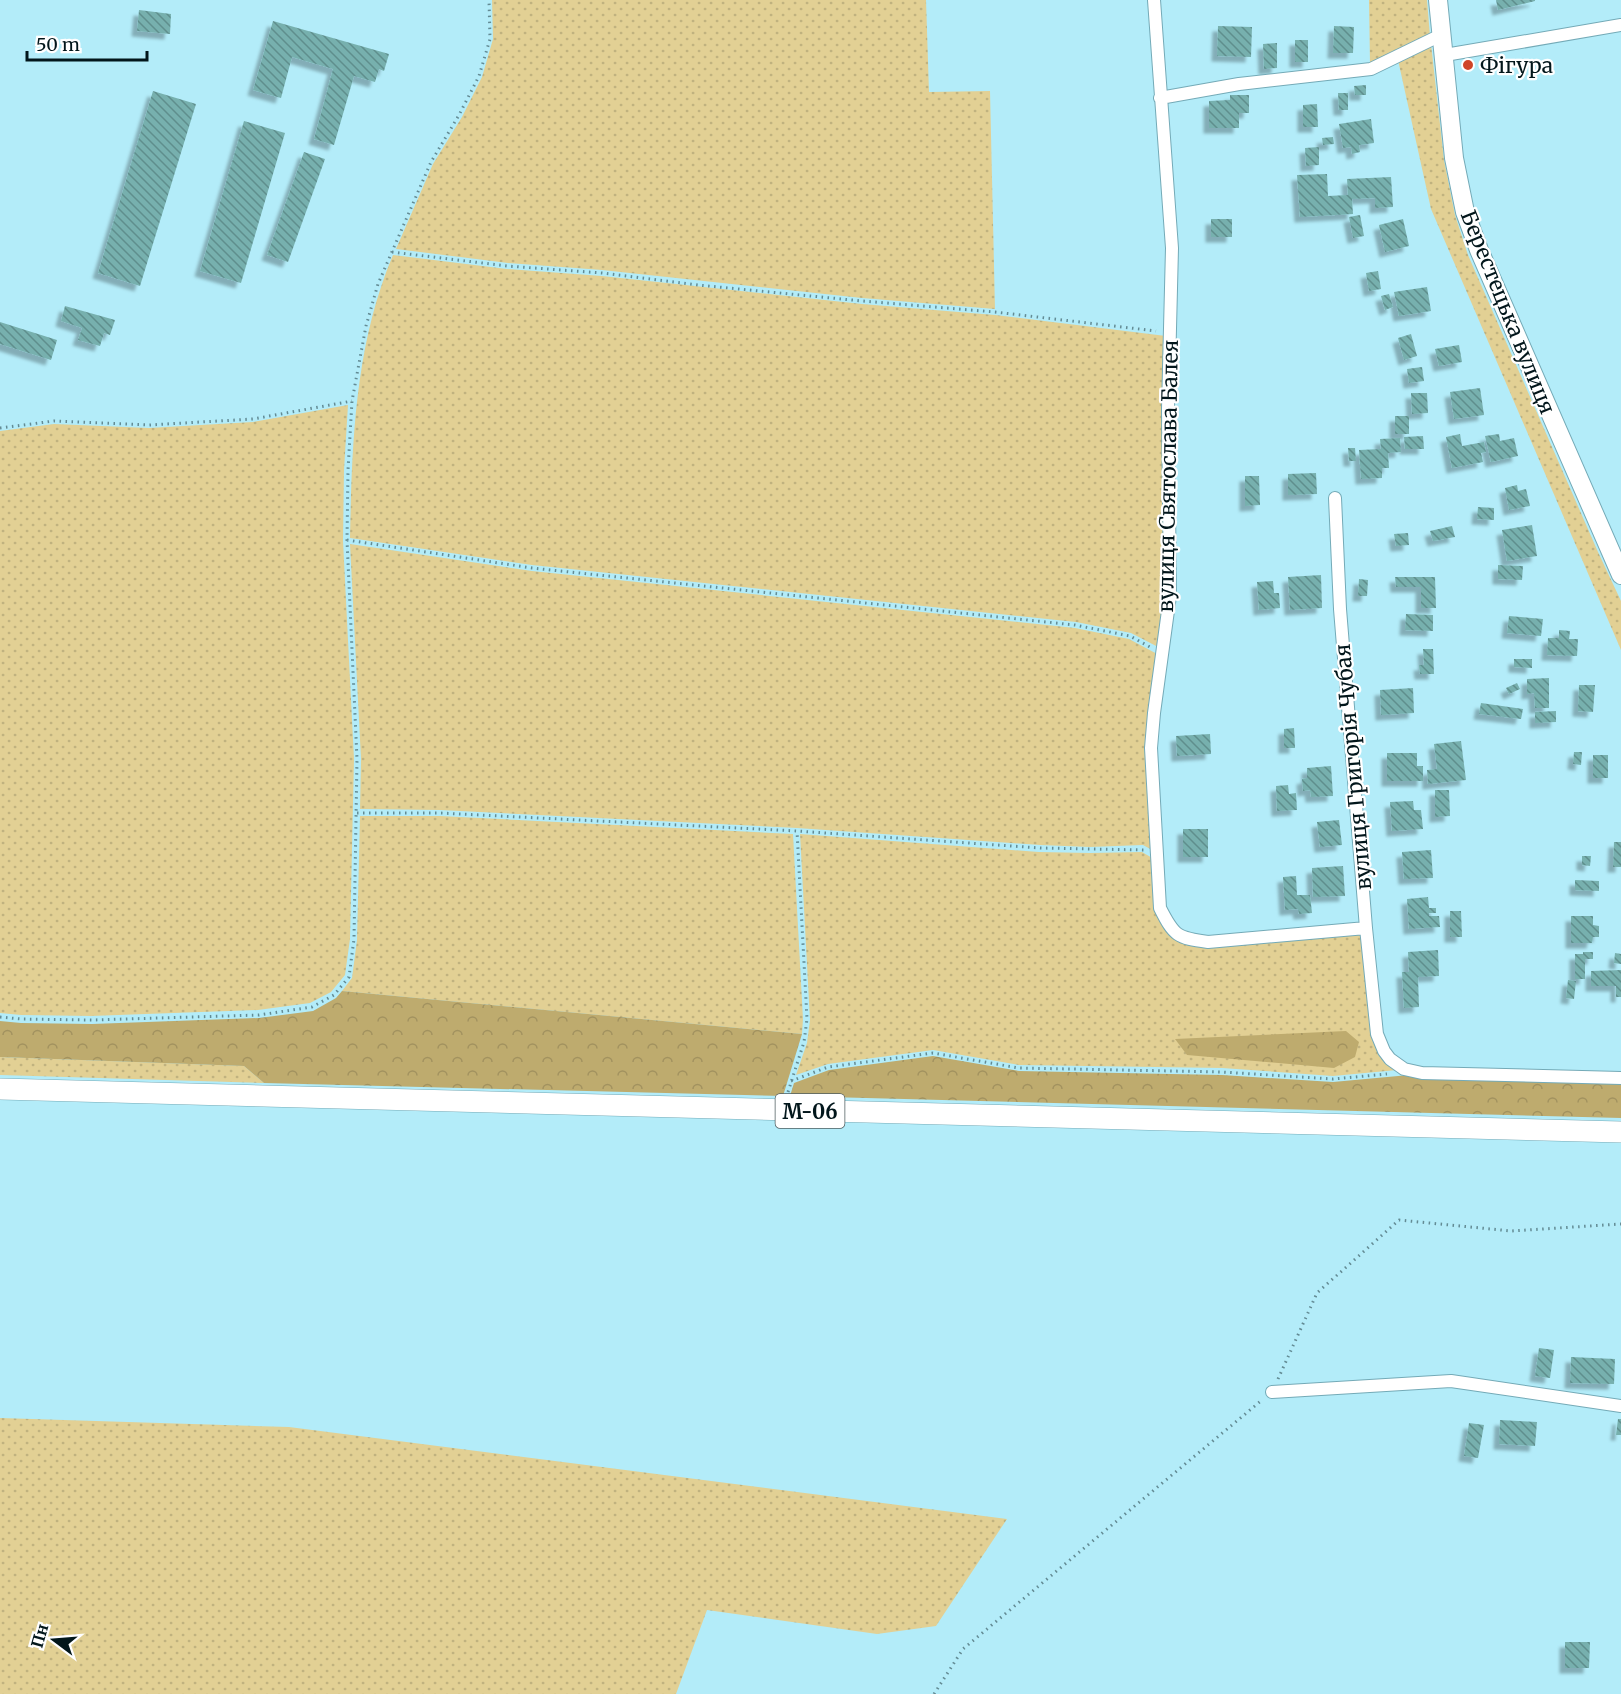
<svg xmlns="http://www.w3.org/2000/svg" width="1621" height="1694" font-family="Merriweather,serif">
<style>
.grass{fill:url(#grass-dots)}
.forest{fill:url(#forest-crowns)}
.building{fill:url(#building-back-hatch);filter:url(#shadow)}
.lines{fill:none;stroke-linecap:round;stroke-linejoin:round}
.minor-casing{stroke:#74aab7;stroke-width:14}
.secondary-casing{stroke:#74aab7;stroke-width:20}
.trunk-casing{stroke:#74aab7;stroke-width:22}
.path{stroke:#638b94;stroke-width:3;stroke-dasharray:1.5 4.5;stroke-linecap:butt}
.minor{stroke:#fff;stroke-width:12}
.secondary{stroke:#fff;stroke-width:18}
.trunk{stroke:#fff;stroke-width:21}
.poi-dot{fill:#cf4528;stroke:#fff;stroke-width:2}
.labels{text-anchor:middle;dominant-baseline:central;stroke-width:4.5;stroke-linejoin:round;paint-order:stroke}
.shield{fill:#fff;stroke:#4e5c5f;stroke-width:1.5}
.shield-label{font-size:20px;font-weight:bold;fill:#02161b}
.poi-label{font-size:21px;fill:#02161b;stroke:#fff;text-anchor:start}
.street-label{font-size:21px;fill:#02161b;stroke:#fff}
</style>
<defs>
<pattern id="grass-dots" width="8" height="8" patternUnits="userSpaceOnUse" patternTransform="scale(1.5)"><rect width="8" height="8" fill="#e2d094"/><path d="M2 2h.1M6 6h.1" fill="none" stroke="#c0b27f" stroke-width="1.8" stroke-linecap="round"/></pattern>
<pattern id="forest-crowns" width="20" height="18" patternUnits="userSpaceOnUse" patternTransform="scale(1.5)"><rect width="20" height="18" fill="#beab6e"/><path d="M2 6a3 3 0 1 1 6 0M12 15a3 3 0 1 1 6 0" fill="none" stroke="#a2925f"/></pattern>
<pattern id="building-back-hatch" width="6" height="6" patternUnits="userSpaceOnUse" patternTransform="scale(1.5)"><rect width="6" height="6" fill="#77b0ae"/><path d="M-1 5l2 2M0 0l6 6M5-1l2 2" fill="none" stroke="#5f8e8d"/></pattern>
<filter id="shadow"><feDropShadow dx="-5.5" dy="5.5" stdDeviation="1.5" flood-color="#0004"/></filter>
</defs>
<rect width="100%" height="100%" fill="#b3ecf9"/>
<!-- grass -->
<path class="grass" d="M492,0H926L929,92L990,91L995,309L862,298L602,270L508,263L396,249L433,164L462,117L482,77L493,39Z
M1369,0H1427L1430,36L1370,65Z
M1431,44L1444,160L1455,215L1468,255L1598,552L1621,601V650L1431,209L1398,60Z
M393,255L507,269L602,276L862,304L995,315L1166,336L1167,596L1160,648L1131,633L1076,622L532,565L350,538C352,441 355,345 393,255Z
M348,405L344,470L343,541L354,759L350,939L345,975L331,992L310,1003L258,1010L91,1016L21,1015L0,1013V431L54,424L149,428L253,422Z
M350,544L532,571L1075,628L1129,639L1159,655L1154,851L1143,845L1090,847L1040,845L797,828L440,810L360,809L361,759Z
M360,816H440L793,834L803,1019L802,1034L342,991L352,978L357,940Z
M800,834L1039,852L1090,853L1142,852L1154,859L1157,909L1185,942L1362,931L1372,1035L1397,1070L1333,1076L1222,1068L1019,1065L933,1050L828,1064L796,1075L807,1043L810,1020Z
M0,1057L244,1066L264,1083L0,1075Z
M0,1418L289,1427L1007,1519L936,1626L877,1634L707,1610L676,1694H0Z"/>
<!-- forest -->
<path class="forest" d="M342,991L802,1034L783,1096L264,1083L244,1066L0,1057V1021L21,1023L92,1024L259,1018L313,1011L336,998Z
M1346,1031L1359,1042L1355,1057L1334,1068L1187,1055L1175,1039Z
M933,1056L1019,1071L1222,1075L1333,1082L1409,1075L1621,1082V1118L790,1096L794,1083L829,1070Z"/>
<!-- building -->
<path class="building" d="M1496,0H1535V1L1498,10Z
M139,10L171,14L170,34L137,31Z
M273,21L389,54L384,71L379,69L375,82L354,76L334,145L314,139L333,69L292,57L281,98L253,90Z
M1218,26L1252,27L1251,57L1217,56Z
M1334,26L1354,27L1353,53H1333Z
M1295,40H1308V62H1295Z
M1277,43V68L1264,69L1263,44Z
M1366,85V95H1355L1354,86Z
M153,91L196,104L140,286L98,273Z
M1338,93H1348V110H1339Z
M1230,95H1249V113H1239V128H1209V101L1230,100Z
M1317,104L1318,127H1303V105Z
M1371,119L1374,143L1359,145L1360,152L1352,154L1351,147L1343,148L1339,124Z
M244,121L285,133L241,283L200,271Z
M1333,137L1334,144L1323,145L1322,138Z
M1319,147V165L1306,166L1305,148Z
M304,152L325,159L288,262L267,255Z
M1327,174L1328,196L1348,195L1347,179L1391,177L1393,207L1375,208V198L1352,199L1353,214L1300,217L1297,175Z
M1360,215L1364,236L1353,238L1349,217Z
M1211,219H1232V237H1211Z
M1403,219L1409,246L1385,252L1379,225Z
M1378,271L1381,289L1369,291L1366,273Z
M1427,287L1431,311L1399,316L1394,292Z
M1389,294L1393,307L1385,310L1381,296Z
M65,306L115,320L110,335L104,333L100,346L78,340L82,328L61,321Z
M0,322L57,340L51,360L0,344Z
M1411,334L1417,356L1404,360L1398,338Z
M1459,345L1462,362L1439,366L1435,349Z
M1422,367L1424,381L1409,383L1407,369Z
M1480,388L1484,415L1454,419L1450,392Z
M1411,393H1427L1428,413L1412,414Z
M1395,416H1409V434H1395Z
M1460,434L1462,446L1484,442L1486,452L1481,453L1483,462L1452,468L1446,437Z
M1499,434L1500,441L1514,438L1518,456L1491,462L1485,436Z
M1423,436L1424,449H1405L1404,437Z
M1400,438L1401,452L1388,453L1389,468H1382V478L1361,479L1359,450L1381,449L1380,439Z
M1348,448H1355L1356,461H1349Z
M1316,473L1317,494L1288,495V474Z
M1245,476H1259L1260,505L1245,506Z
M1517,485L1518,491L1526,489L1530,506L1509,510L1505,488Z
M1478,507L1494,508V520L1477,519Z
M1532,525L1537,556L1507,561L1502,530Z
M1452,526L1455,537L1433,541L1430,531Z
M1408,533L1409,545L1396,546L1394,534Z
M1498,565L1523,566L1522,580L1498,579Z
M1321,575L1322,608L1290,610L1288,577Z
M1395,577H1435L1436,608H1421V587H1396Z
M1359,579L1368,580L1367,596H1358Z
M1273,581L1274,593H1279L1280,608L1259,610L1257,582Z
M1406,614L1433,615V631L1405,630Z
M1509,616L1543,619L1541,636L1507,633Z
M1559,630L1570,631L1569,639H1578L1577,656L1547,655L1548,638H1559Z
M1423,649H1433L1434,674H1420L1419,665H1424Z
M1514,659H1532V668L1514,667Z
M1549,678V708H1535L1534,693L1527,694V679Z
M1517,683L1520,689L1509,694L1506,688Z
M1579,685H1595L1593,712L1578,711Z
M1413,688L1414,713L1381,715L1380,690Z
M1481,703L1523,709L1521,719L1479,714Z
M1556,711V722L1535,723V712Z
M1294,728L1295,748H1284V729Z
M1210,734L1211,754L1177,756L1176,736Z
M1461,741L1466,780L1428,784L1427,770L1437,769L1434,744Z
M1574,752H1582L1581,765L1573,764Z
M1387,753H1417V766H1423V781H1387Z
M1593,755H1608V778H1593Z
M1331,766L1333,796L1311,797L1310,790L1303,791L1302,779L1307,778V768Z
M1288,785L1289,794L1296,793L1297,810L1277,811L1276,786Z
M1435,790H1449L1450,816L1435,817Z
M1413,801L1414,810H1421L1423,829L1392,831L1390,802Z
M1339,820L1342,845L1320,847L1317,822Z
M1183,829H1208V857H1183Z
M1614,842H1621V867H1613Z
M1431,850L1433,878L1404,879L1402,852Z
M1582,856H1591L1590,866L1582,865Z
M1343,866L1345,896L1313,897L1312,868Z
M1296,876L1297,895H1310L1312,913L1299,914L1298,909L1285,910L1283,877Z
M1575,880L1599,881V891L1575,890Z
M1428,897L1429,908H1436V913H1429V916H1439L1440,927L1409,929L1407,899Z
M1450,911H1461L1462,937H1450Z
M1571,916H1593V925L1599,926V937H1593L1592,943H1571Z
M1438,950L1439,976L1418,977L1419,1007L1404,1008L1402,972H1409L1408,952Z
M1583,952H1593V959H1585V979H1575V954H1583Z
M1615,953L1621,954V964L1614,963Z
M1621,970V997H1616V986H1591V971Z
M1568,980L1576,981L1574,999L1566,998Z
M1539,1348L1554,1350L1550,1378L1535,1376Z
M1571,1357L1615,1359L1614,1384L1570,1383Z
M1618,1419H1621V1435H1616Z
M1500,1420L1537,1422L1535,1446L1499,1444Z
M1469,1423L1484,1425L1478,1458L1464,1456Z
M1565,1642H1590L1589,1668H1565Z"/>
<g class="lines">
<defs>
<path id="minor" d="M1154,0L1172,248L1168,409L1170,596L1154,713L1151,748L1160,908C1174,936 1177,938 1208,942L1366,928
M1445,55L1621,25
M1160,98L1239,84L1371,69L1441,35
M1335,498L1340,609L1366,928L1377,1034L1384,1051L1390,1059L1404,1069L1422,1073L1621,1078
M1272,1392L1451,1381L1621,1406"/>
<path id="secondary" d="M1438,0L1454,158L1465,212L1479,250L1621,575"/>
<path id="trunk" d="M0,1089L1621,1132"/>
</defs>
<!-- minor casing -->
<use href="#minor" class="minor-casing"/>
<!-- secondary casing -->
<use href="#secondary" class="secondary-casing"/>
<!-- trunk casing -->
<use href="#trunk" class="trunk-casing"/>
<!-- path -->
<path class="path" d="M392,252L507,266L602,273L698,285L862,301L995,312L1156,331
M0,428L54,421L149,425L253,419L352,401
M347,540L532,568L1075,625L1130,636L1150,647
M357,813H440L797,831L1040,848L1145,850
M0,1017L21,1019L92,1020L259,1015L312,1007L334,995L349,977L354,939L357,759L347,540L348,470L352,401L366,326L378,284L431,162L459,115L479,76L490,39L489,0
M791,1081L828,1067L933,1053L1019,1068L1222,1072L1333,1079L1387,1074
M788,1092L804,1042L807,1019L797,831
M1278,1379L1317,1293L1399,1220L1511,1231L1621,1224
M934,1694L963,1649L1262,1400"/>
<!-- minor -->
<use href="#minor" class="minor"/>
<!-- secondary -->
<use href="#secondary" class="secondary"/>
<!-- trunk -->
<use href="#trunk" class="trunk"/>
</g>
<!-- markers -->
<circle class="poi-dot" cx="1468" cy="65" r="6"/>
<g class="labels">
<!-- shield labels -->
<rect class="shield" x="775.5" y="1094" width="69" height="34" rx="4.5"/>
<g class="shield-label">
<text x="810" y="1111">М-06</text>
</g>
<!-- poi labels -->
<g class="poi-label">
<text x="1480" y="65">Фігура</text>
</g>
<!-- street labels -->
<g class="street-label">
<text transform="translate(1508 312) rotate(68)">Берестецька вулиця</text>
<text transform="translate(1168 476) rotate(-89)">вулиця Святослава Балея</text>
<text transform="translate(1353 767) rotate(-95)">вулиця Григорія Чубая</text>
</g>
</g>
<!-- north arrow -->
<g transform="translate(54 1640) rotate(286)" stroke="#ffffff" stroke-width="4.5" paint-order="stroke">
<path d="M0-4.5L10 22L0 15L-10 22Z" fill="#02161b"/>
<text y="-9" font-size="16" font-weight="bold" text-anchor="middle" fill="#02161b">Пн</text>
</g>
<!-- scale -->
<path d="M27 51v9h120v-9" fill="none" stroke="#02161b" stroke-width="3"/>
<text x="36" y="51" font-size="18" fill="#02161b" stroke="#ffffff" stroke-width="4.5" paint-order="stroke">50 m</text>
</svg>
